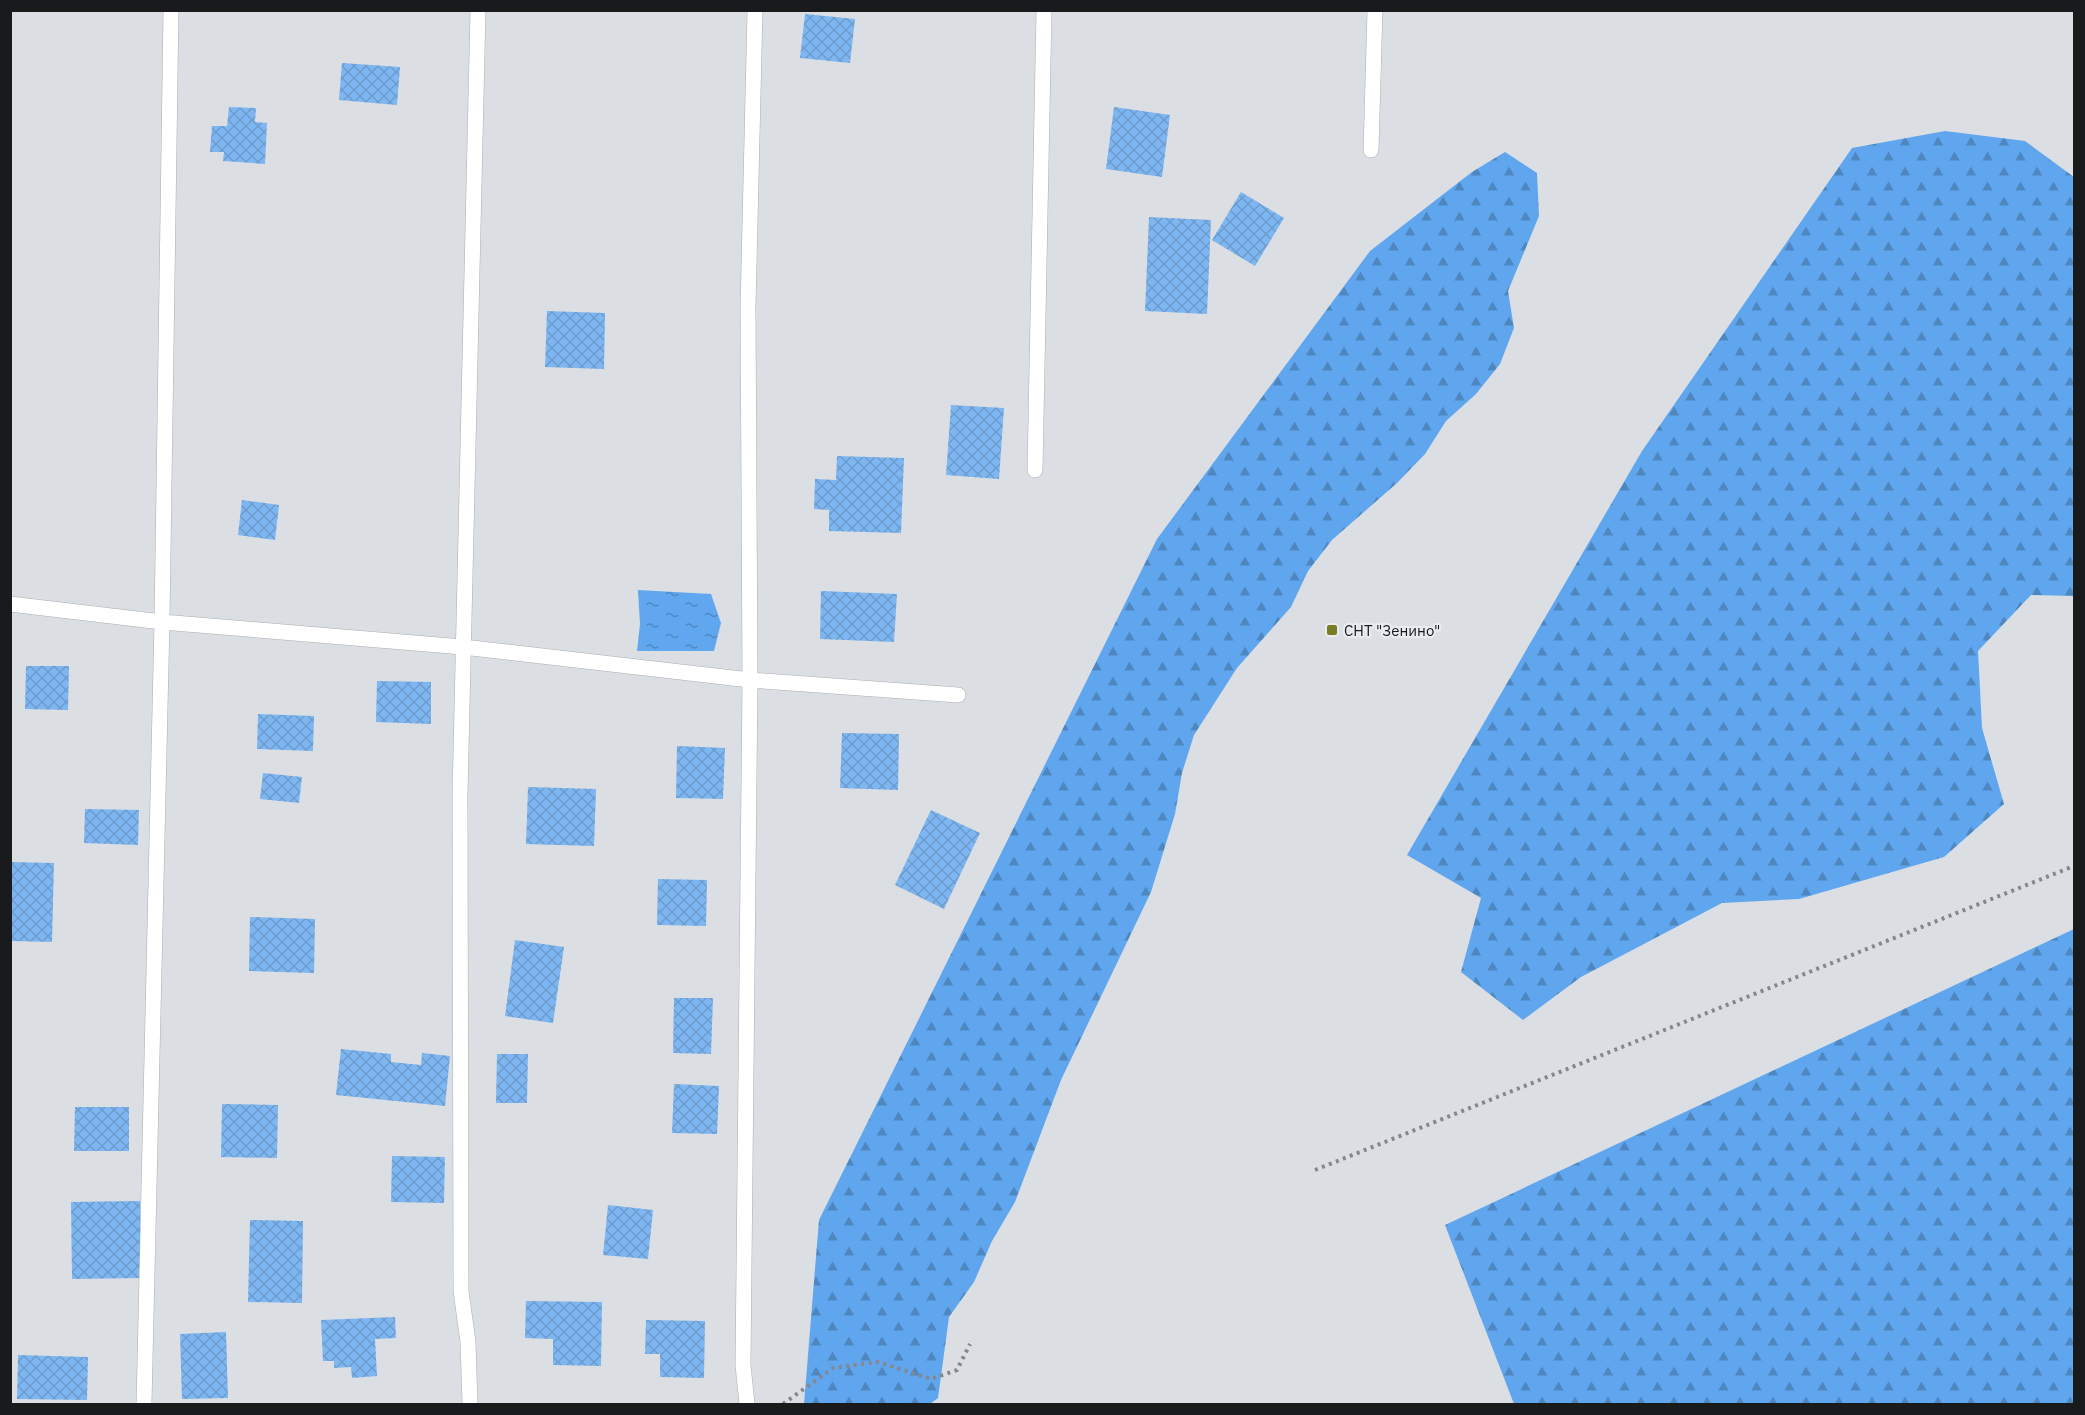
<svg xmlns="http://www.w3.org/2000/svg" width="2085" height="1415" font-family="'IBM Plex Sans',sans-serif">
<style>
.forest{fill:url(#forest-firs)}
.water{fill:url(#water-ripples)}
.building{fill:url(#building-cross-hatch)}
.lines{fill:none;stroke-linecap:round;stroke-linejoin:round}
.lane-casing{stroke:#aaadb1;stroke-width:16}
.path{stroke:#85878a;stroke-width:4;stroke-dasharray:3 4.5;stroke-linecap:butt}
.lane{stroke:#fff;stroke-width:15}
.poi-dot{fill:#797d26;stroke:#e8ecf0;stroke-width:2}
.labels{text-anchor:middle;dominant-baseline:central;stroke-width:4.5;stroke-linejoin:round;paint-order:stroke}
.poi-label{font-size:15px;fill:#191a1b;stroke:#e8ecf0;text-anchor:start}
</style>
<defs>
<pattern id="forest-firs" width="22" height="20" patternUnits="userSpaceOnUse" patternTransform="scale(1.5)"><rect width="22" height="20" fill="#5fa6ee"/><path d="M5 1l3.5 6h-7zM16 11l3.5 6h-7z" fill="#4e86c0"/></pattern>
<pattern id="water-ripples" width="26" height="14" patternUnits="userSpaceOnUse" patternTransform="scale(1.5)"><rect width="26" height="14" fill="#60a7f0"/><path d="M2 4q2-2 4 0t4 0M15 11q2-2 4 0t4 0" fill="none" stroke="#4e87c2"/></pattern>
<pattern id="building-cross-hatch" width="8" height="8" patternUnits="userSpaceOnUse" patternTransform="scale(1.5)"><rect width="8" height="8" fill="#7eb6f1"/><path d="M0 0l8 8M0 8l8-8" fill="none" stroke="#6c9cce"/></pattern>
</defs>
<rect width="100%" height="100%" fill="#dbdfe3"/>
<!-- forest -->
<path class="forest" d="M1945,131L2025,141L2074,177V596L2031,595L1978,651L1982,728L2004,804L1944,857L1799,899L1722,903L1581,977L1523,1020L1461,972L1481,898L1407,855L1642,451L1852,148Z
M1505,152L1537,173L1539,216L1508,291L1514,328L1500,364L1476,394L1446,421L1425,454L1397,483L1332,540L1308,571L1291,607L1237,668L1194,735L1182,773L1175,814L1151,892L1061,1080L1015,1202L992,1241L974,1282L949,1317L938,1398L930,1404H804L819,1220L1157,539L1370,251L1472,172Z
M2074,929V1404H1514L1445,1225Z"/>
<!-- water -->
<path class="water" d="M638,590L711,594L721,623L714,651H637L640,624Z"/>
<!-- building -->
<path class="building" d="M805,14L855,19L850,63L800,58Z
M342,63L400,67L397,105L339,100Z
M229,107L256,108L255,122L267,123L265,164L223,161L224,152H210L212,126H227Z
M1114,107L1170,115L1162,177L1106,169Z
M1241,192L1284,218L1255,266L1212,240Z
M1149,217L1211,220L1207,314L1145,311Z
M547,311L605,313L604,369L545,367Z
M951,405L1004,408L999,479L946,475Z
M837,456L904,458L901,533L829,531V510L814,509L815,479L836,480Z
M242,500L279,505L275,540L238,535Z
M821,591L897,594L894,642L820,639Z
M26,666H69L68,710L25,709Z
M377,681L431,682V724L376,722Z
M258,714L314,716L313,751L257,749Z
M842,733L899,734L898,790L840,788Z
M677,746L725,748L723,799L676,798Z
M263,773L302,777L299,803L260,799Z
M528,787L596,789L594,846L526,844Z
M85,809L139,810L138,845L84,843Z
M931,810L980,833L944,909L895,885Z
M10,862L54,863L52,942L10,941Z
M658,879L707,880L706,926L657,925Z
M250,917L315,919L314,973L249,971Z
M515,940L564,947L553,1023L505,1016Z
M674,998H713L711,1054L673,1053Z
M341,1049L391,1054V1062L421,1065L422,1053L450,1056L445,1106L336,1095Z
M497,1054H528L527,1103H496Z
M674,1084L719,1086L717,1134L672,1133Z
M222,1104L278,1105L277,1158L221,1157Z
M75,1107H129V1151H74Z
M392,1156L445,1157L444,1203L391,1202Z
M140,1201L141,1278L72,1279L71,1202Z
M608,1205L653,1210L648,1259L603,1255Z
M250,1220L303,1221L302,1303L248,1302Z
M526,1301L602,1302L601,1366L553,1365V1339L525,1338Z
M395,1317L396,1338L375,1339L377,1376L352,1378L351,1367L334,1368V1361H323L321,1320Z
M646,1320L705,1321L704,1378L660,1377V1354H645Z
M226,1332L228,1398L182,1399L180,1334Z
M18,1355L88,1357L87,1400L17,1399Z"/>
<g class="lines">
<defs>
<path id="lane" d="M1371,150L1375,10
M1035,470L1044,10
M10,604L162,622L463,647L750,680L958,695
M144,1404L162,622L171,10
M470,1404L468,1342L461,1291L460,795L478,10
M747,1404L743,1365L750,680L748,308L755,10"/>
</defs>
<!-- lane casing -->
<use href="#lane" class="lane-casing"/>
<!-- path -->
<path class="path" d="M1315,1170L2074,866
M783,1404L833,1368L878,1362L931,1379L957,1370L970,1344"/>
<!-- lane -->
<use href="#lane" class="lane"/>
</g>
<!-- markers -->
<rect class="poi-dot" x="1326" y="624" width="12" height="12" rx="3"/>
<g class="labels">
<!-- poi labels -->
<g class="poi-label">
<text x="1344" y="630">СНТ "Зенино"</text>
</g>
</g>
<!-- border -->
<rect width="2085" height="1415" fill="none" stroke="#191a1b" stroke-width="24"/>
</svg>
